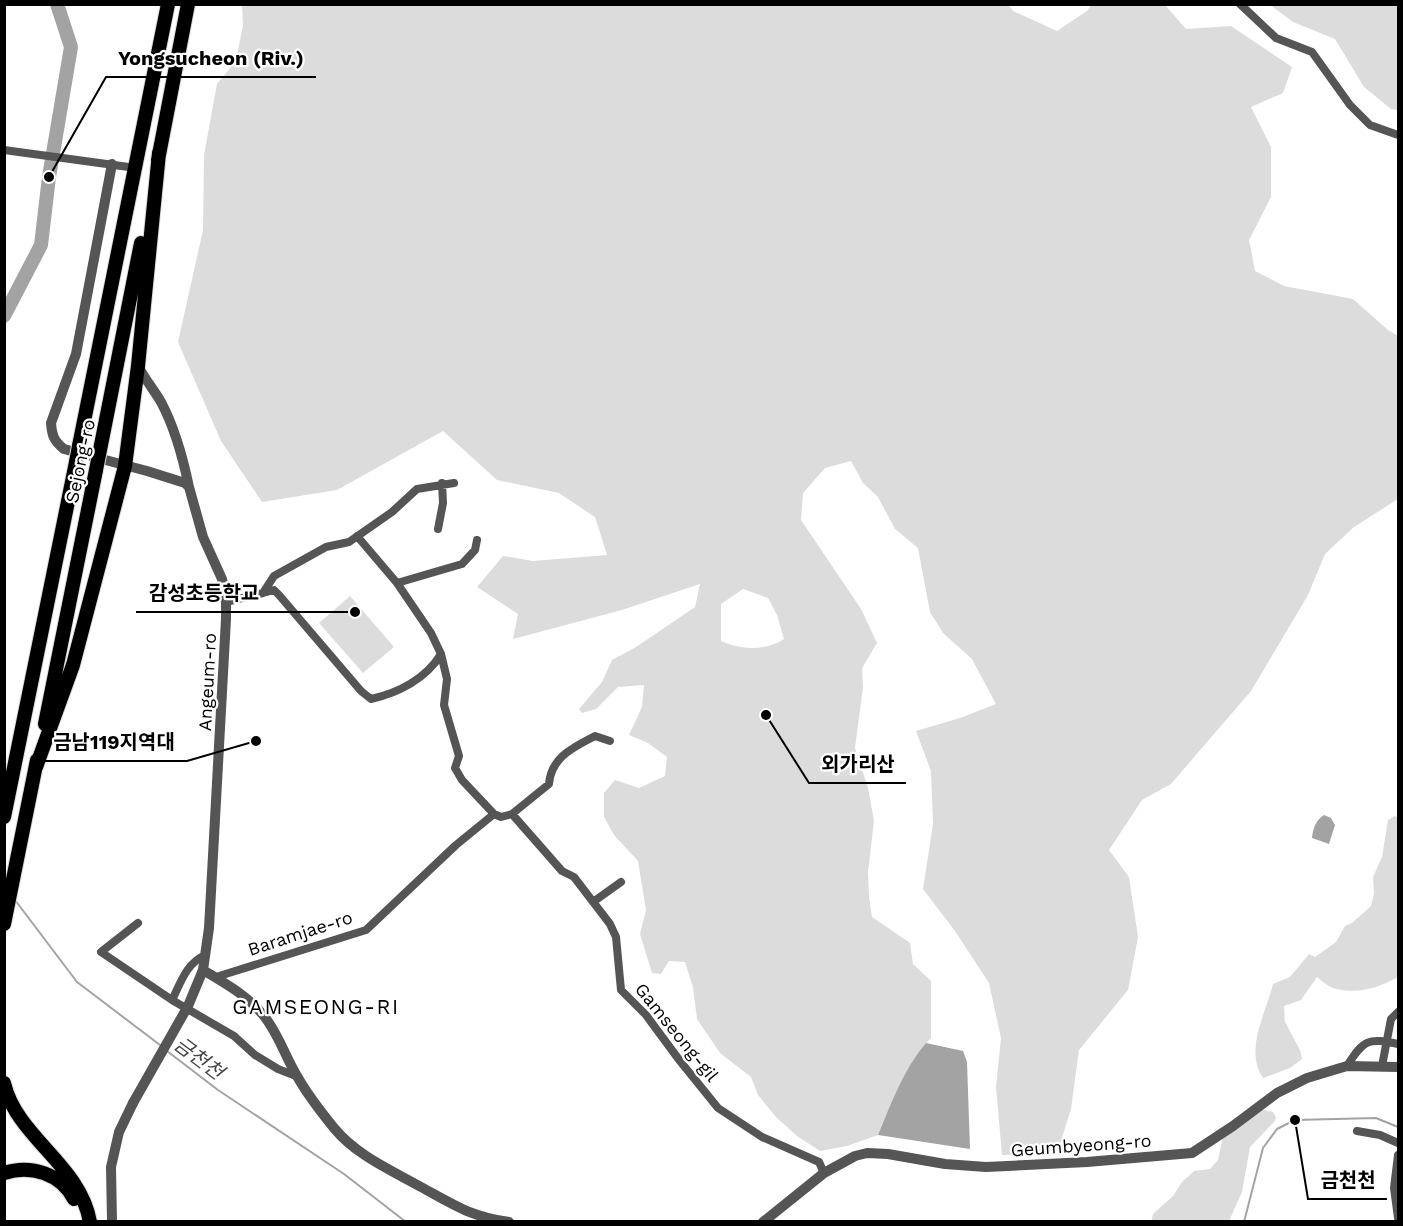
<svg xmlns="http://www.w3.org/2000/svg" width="1403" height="1226" font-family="'Work Sans','Noto Sans KR',sans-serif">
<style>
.green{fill:#dcdcdc;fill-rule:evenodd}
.water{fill:#a3a3a3}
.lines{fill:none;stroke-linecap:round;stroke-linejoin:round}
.stream{stroke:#a3a3a3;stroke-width:2}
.river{stroke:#a3a3a3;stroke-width:14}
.trunk-casing{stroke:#dbdbdb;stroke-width:16}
.minor{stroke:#555;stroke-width:8}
.tertiary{stroke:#555;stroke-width:10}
.trunk{stroke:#000;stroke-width:14}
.trunk-bridge-casing{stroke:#dbdbdb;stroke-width:16;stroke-linecap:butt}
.tertiary-bridge{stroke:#555;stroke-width:10}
.trunk-bridge{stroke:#000;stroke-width:14}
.labels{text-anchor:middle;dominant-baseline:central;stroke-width:4.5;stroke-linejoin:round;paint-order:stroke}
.street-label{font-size:18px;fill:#000;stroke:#fff}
.water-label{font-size:20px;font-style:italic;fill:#444;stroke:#fff}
.quarter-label{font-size:21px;letter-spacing:1.5px;fill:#000;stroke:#fff}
.leader{fill:none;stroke:#000;stroke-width:2}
.callout-dot{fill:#000;stroke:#fff;stroke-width:2}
.callout-label{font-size:20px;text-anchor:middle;font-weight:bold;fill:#000;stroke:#fff;stroke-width:4.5;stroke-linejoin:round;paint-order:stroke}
</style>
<rect width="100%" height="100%" fill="#fff"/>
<!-- green -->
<path class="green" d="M1008,4L1013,11L1057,31L1087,11L1091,5H1165L1186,29L1231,26L1292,67L1283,93L1251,107L1271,147V197L1249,240L1255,271L1284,286L1353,299L1388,330L1398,336V499L1354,527L1325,554L1308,595L1251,691L1171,784L1142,800L1109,850L1129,877L1138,937L1128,990L1079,1050L1071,1109L1057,1153L1002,1155L996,1087L1001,1038L989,983L955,931L923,889L933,824L931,771L916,731L960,718L996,704L972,659L943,633L930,612L918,548L895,529L878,497L863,483L851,461L825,468L803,493L801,520L861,609L877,643L862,668L863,687L855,748L868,788L874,821L868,872L869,897L872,917L910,943L913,964L931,981V1038C906,1066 892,1100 878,1135L847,1146L820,1151L797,1136L776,1117L758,1095L751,1077L720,1053L697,1019L693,987L685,962L669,961L661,974L652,973L640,934L646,910L638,861L614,835L604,817V793L615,780L639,788L665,776L667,757L648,743L629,735L642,707L644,685L618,687L596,709L582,713L579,709L602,682L612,660L636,647L695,607L700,584L622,610L513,639L518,614L477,587L503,556L533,561L607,555L595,517L559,493L497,480L443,431L337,490L262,502L221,441L178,342L203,230L204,155L217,84L236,61L243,25L242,5ZM743,589L768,598L777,615L784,639C767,651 740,650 721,641V604Z
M1270,5H1398V110L1391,109L1364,87L1335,39L1293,22Z
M350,596L394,647L363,673L319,623Z
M1395,816L1398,818V977C1379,988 1356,995 1333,988C1328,986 1322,981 1317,977L1301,1000L1284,1006L1285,1022L1300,1050L1302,1059L1290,1068L1263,1078C1244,1050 1266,1013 1273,984L1290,977L1309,954L1315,957L1336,942L1345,926L1352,923L1371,906L1374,893L1373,877L1382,857L1388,820Z
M1260,1109L1273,1112L1276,1118L1274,1122L1250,1147L1242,1192L1229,1221L1151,1222L1153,1214L1173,1196L1182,1182L1194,1171L1210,1169L1218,1160L1223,1136Z"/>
<!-- water -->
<path class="water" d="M1324,815L1331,818L1335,825L1329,844L1312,838C1313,828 1316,820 1324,815Z
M926,1043L963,1051L967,1062L970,1149L878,1135C891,1103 904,1069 926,1043Z"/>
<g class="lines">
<!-- stream -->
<path class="stream" d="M15,900L77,982L160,1045
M167,1051L218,1090L344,1174L406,1222
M1244,1222L1263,1148L1277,1129L1295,1120L1376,1118L1398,1127"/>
<!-- river -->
<path class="river" d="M4,316L41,245L49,177L71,47L57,4"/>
<defs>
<path id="trunk" d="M158,160L188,4
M79,446L168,4
M100,450L141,243
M45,724L96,470
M36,767L73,665L125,466L138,366L159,153
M4,817L75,467
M4,924L37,760
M4,1083C17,1138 80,1164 90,1222
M4,1173C31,1164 61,1174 74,1199"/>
</defs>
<!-- trunk casing -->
<use href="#trunk" class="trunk-casing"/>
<!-- minor -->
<path class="minor" d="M1240,4L1276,38L1312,52L1350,105L1370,125L1398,135
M4,150L136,168
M438,529L443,503L442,483
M357,536L397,583L431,633L441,654L447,679L444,705L459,756L455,768L462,780L494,814L501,817L512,814L562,871L574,877L610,924L616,937L621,990L646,1015L680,1061L718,1108L762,1137L819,1162L824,1173
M397,583L462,564L475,550L477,540
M263,593L274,590L279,595L361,691L371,699C398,693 426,679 441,654
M226,602L263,593L274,576L326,547L349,542L392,512L417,489L454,483
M512,814L549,784C551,757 574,747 595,736L610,741
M593,902L621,882
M138,923L101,952L172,1000C181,982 186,964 205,955
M216,977L366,930L456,845L494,814
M172,1000L234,1036L255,1055L278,1069L296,1076
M1347,1066C1364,1039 1368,1038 1398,1044
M1382,1066L1391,1019L1398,1012
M1357,1131L1380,1135L1398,1143
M1398,1155L1394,1188L1398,1218"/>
<!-- tertiary -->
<path class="tertiary" d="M112,164L76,354L51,423C52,436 54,441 64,449L147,471L185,483L189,487L203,537L222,579L226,602V619L209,928L203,970L188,1006
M138,366C145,379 154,390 161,402C175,428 183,458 189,487
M203,970C225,983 248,996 264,1016C279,1035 285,1056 297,1076C307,1094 321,1112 334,1128C356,1155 391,1170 421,1187C454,1205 471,1217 509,1222
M112,1222L111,1167L119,1132L133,1103
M763,1222L824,1173L855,1156L867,1153L888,1154L945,1164L986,1167L1087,1162L1192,1153L1233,1126L1277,1093L1307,1078L1347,1066L1398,1067"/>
<!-- trunk -->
<use href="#trunk" class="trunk"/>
<defs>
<path id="trunk-bridge" d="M75,467L79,446
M96,470L100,450"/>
</defs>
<!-- trunk-bridge casing -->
<use href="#trunk-bridge" class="trunk-bridge-casing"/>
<!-- tertiary-bridge -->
<path class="tertiary-bridge" d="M133,1103L188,1006"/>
<!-- trunk-bridge -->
<use href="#trunk-bridge" class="trunk-bridge"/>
</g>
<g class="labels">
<!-- street labels -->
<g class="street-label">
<text transform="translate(80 461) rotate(-78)">Sejong-ro</text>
<text transform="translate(207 682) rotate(-87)">Angeum-ro</text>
<text transform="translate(300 933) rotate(-18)">Baramjae-ro</text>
<text transform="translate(677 1032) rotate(51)">Gamseong-gil</text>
<text transform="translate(1081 1145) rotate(-4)">Geumbyeong-ro</text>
</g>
<!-- water labels -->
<g class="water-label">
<text transform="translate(199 1058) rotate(37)">금천천</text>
</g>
<!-- quarter labels -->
<g class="quarter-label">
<text x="316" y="1006">GAMSEONG-RI</text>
</g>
</g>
<!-- callouts -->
<path class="leader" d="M49 177L106 77H316M355 612L271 612H136M256 741L187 761H41M766 715L809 783H906M1295 1120L1308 1199H1387"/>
<g class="callout-dot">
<circle cx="49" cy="177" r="6"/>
<circle cx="355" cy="612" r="6"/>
<circle cx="256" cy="741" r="6"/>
<circle cx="766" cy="715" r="6"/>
<circle cx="1295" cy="1120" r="6"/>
</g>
<g class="callout-label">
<text x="211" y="65">Yongsucheon (Riv.)</text>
<text x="204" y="600">감성초등학교</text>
<text x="114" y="749">금남119지역대</text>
<text x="858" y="771">외가리산</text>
<text x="1348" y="1187">금천천</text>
</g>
<!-- border -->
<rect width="1403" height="1226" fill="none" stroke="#000000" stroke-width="12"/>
</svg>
